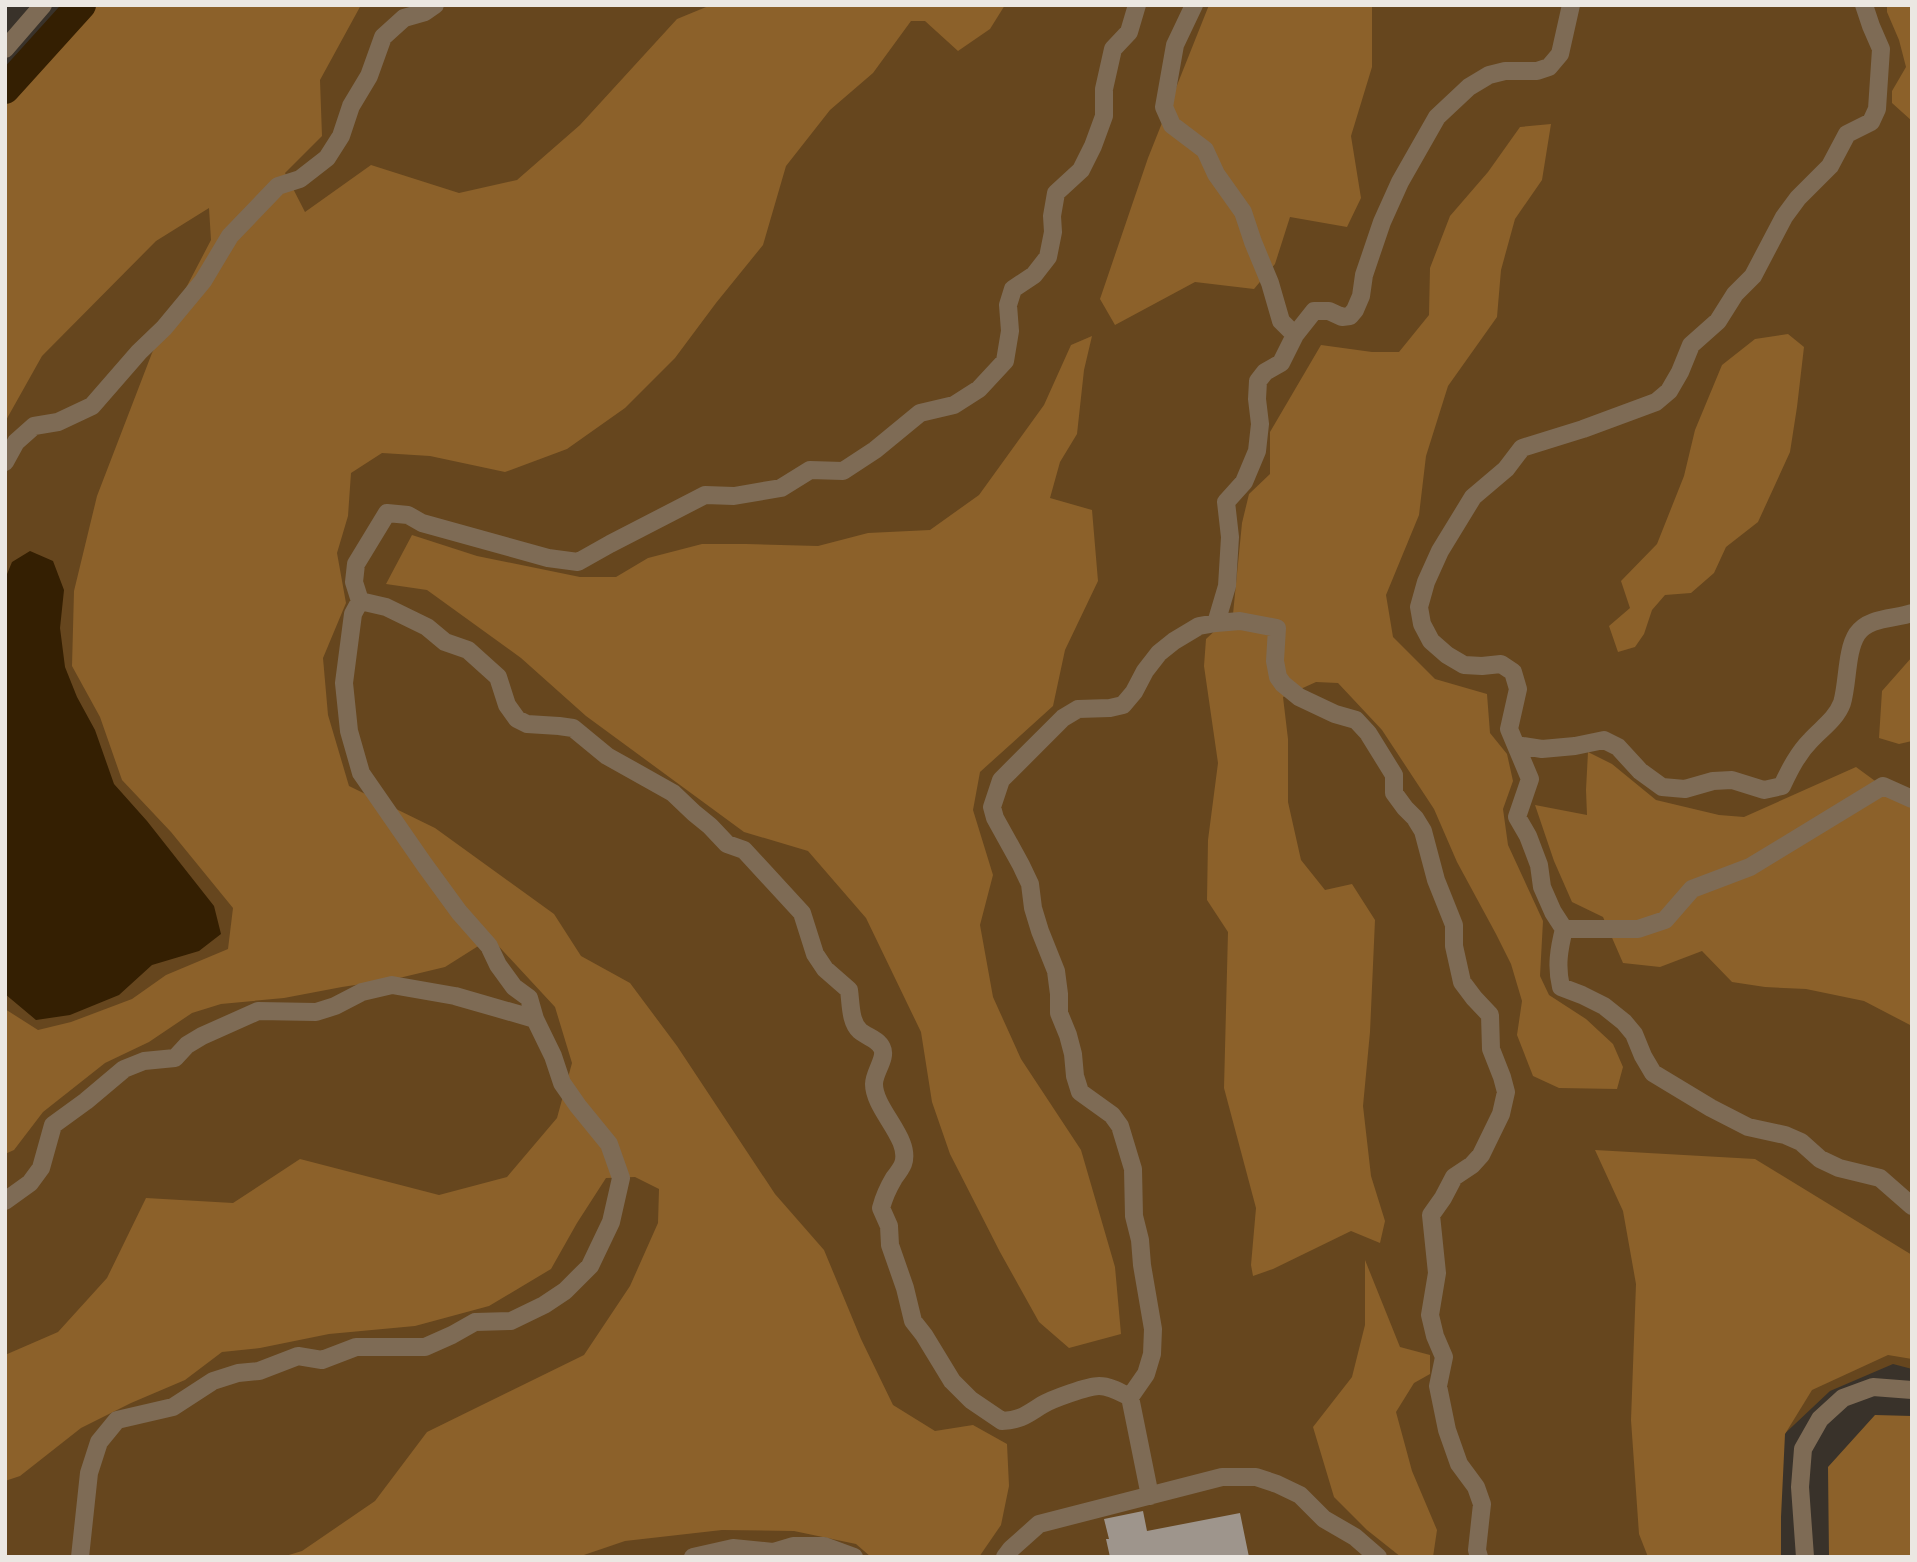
<svg xmlns="http://www.w3.org/2000/svg" width="1917" height="1562" font-family="'Golos Text',sans-serif">
<style>
.green{fill:#66461e}
.forest{fill:#8c612a}
.water{fill:#341f02}
.lines{fill:none;stroke-linecap:round;stroke-linejoin:round}
.river{stroke:#341f02;stroke-width:30}
.building{fill:#9e958c}
.minor{stroke:#7e6b55;stroke-width:18}
</style>
<rect width="100%" height="100%" fill="#39322a"/>
<!-- green -->
<path class="green" d="M249,5H1912V1369L1893,1364L1830,1391L1776,1442L1770,1557H5V302Z"/>
<!-- forest -->
<path class="forest" d="M68,5H361L320,80L322,136L285,173L305,212L371,165L459,193L517,180L580,125L677,19L711,5H1005L990,29L958,51L925,21H911L873,73L830,110L786,166L763,245L716,303L675,358L625,408L567,449L505,472L430,456L382,453L351,473L348,516L337,553L346,603L323,658L328,715L349,786L435,828L554,914L581,956L630,983L677,1046L775,1194L824,1250L861,1339L893,1405L935,1431L973,1425L1007,1444L1009,1486L1001,1525L979,1557H871L856,1544L794,1531L722,1530L625,1541L578,1557H282L302,1551L375,1501L427,1432L584,1355L630,1286L658,1223L659,1189L635,1177L606,1178L577,1223L551,1269L489,1306L415,1326L329,1334L260,1348L222,1352L185,1380L131,1403L81,1428L20,1476L5,1481V1355L58,1332L107,1278L146,1198L233,1203L300,1159L439,1195L507,1177L557,1118L572,1063L555,1007L491,938L445,967L395,979L342,987L284,998L221,1004L192,1013L149,1042L105,1063L43,1112L14,1150L5,1154V1009L38,1030L71,1022L132,999L166,975L228,949L233,908L171,832L122,780L100,717L72,666L74,591L97,496L152,353L211,240L209,208L156,241L42,356L5,422V75Z
M1209,5H1372V67L1351,136L1361,198L1347,227L1290,217L1275,264L1254,289L1195,282L1115,325L1100,299L1148,158Z
M1887,5H1912V121L1892,103V91L1906,67L1899,40L1887,12Z
M1551,124L1542,180L1515,219L1501,270L1497,317L1448,386L1426,456L1419,515L1386,595L1393,637L1435,679L1487,694L1490,733L1507,754L1513,781L1503,809L1508,845L1543,921L1540,976L1549,995L1586,1019L1613,1044L1623,1067L1617,1089L1559,1088L1533,1076L1517,1035L1522,1001L1511,964L1496,934L1457,862L1434,809L1382,730L1338,683L1316,682L1283,697L1288,739V802L1301,860L1325,890L1352,884L1375,920L1370,1032L1363,1106L1371,1176L1385,1221L1380,1243L1351,1231L1273,1269L1253,1276L1251,1265L1256,1208L1224,1088L1228,932L1207,900L1208,840L1218,763L1204,666L1206,639L1233,614L1242,523L1249,494L1270,474V432L1321,345L1372,352H1399L1429,315L1430,268L1450,216L1488,172L1520,127Z
M1788,334L1804,347L1797,407L1790,452L1758,522L1726,547L1714,573L1691,593L1665,595L1652,610L1644,634L1635,647L1618,652L1609,626L1630,608L1621,581L1657,544L1684,476L1695,430L1722,365L1755,339Z
M1092,336L1084,370L1077,434L1060,462L1050,498L1092,510L1098,581L1065,650L1053,706L980,772L973,810L993,875L980,925L993,997L1021,1059L1081,1150L1115,1267L1121,1334L1069,1348L1039,1322L1000,1252L950,1154L932,1102L921,1032L866,918L808,851L744,832L586,716L521,658L427,590L386,584L412,535L477,556L580,577H616L648,558L702,544H746L818,546L868,533L930,530L979,495L1044,405L1071,345Z
M1912,657V741L1899,744L1879,738L1882,691Z
M1588,752L1612,764L1656,800L1719,815L1744,817L1856,767L1912,808V1026L1864,1001L1806,989L1765,987L1732,982L1702,951L1660,967L1623,963L1603,917L1572,902L1554,861L1535,805L1587,815L1586,790Z
M1595,1150L1755,1159L1912,1255V1359L1888,1355L1812,1390L1785,1434L1781,1517V1557H1648L1639,1534L1631,1420L1636,1284L1623,1211Z
M1365,1260L1400,1347L1430,1355V1374L1414,1383L1396,1412L1412,1471L1437,1530L1433,1557H1401L1367,1530L1334,1497L1313,1427L1352,1377L1365,1325Z
M1875,1415L1912,1416V1557H1829L1828,1467Z"/>
<!-- water -->
<path class="water" d="M30,551L53,561L64,590L60,628L65,667L77,697L95,730L114,784L147,821L214,906L221,934L199,951L152,965L119,995L70,1015L36,1020L5,994V579L12,562Z"/>
<g class="lines">
<!-- river -->
<path class="river" d="M5,89L81,5"/>
</g>
<!-- building -->
<path class="building" d="M1143,1511L1147,1531L1240,1513L1249,1557H1110L1106,1539H1109L1104,1519Z"/>
<g class="lines">
<!-- minor -->
<path class="minor" d="M1194,5L1175,45L1164,107L1172,125L1205,150L1216,174L1243,212L1253,242L1270,283L1281,321L1295,335
M1864,5L1871,26L1881,49L1877,109L1871,122L1847,134L1830,166L1798,198L1784,217L1753,276L1735,294L1718,321L1691,345L1680,372L1669,391L1656,402L1583,429L1522,448L1506,469L1473,497L1440,551L1426,582L1419,607L1422,624L1431,641L1447,655L1464,665L1482,666L1501,664L1513,672L1518,689L1509,729L1530,779L1517,817L1528,836L1539,865L1542,887L1553,912L1564,929C1559,949 1556,966 1561,987L1582,995L1604,1006L1624,1022L1634,1034L1643,1056L1653,1073L1711,1108L1748,1127L1785,1135L1801,1142L1820,1159L1839,1168L1880,1178L1912,1206
M5,49L43,5
M5,462L16,442L34,426L58,422L92,406L139,352L164,328L203,281L230,236L278,186L300,179L327,158L341,136L351,106L369,76L383,37L404,18L425,12L435,5
M360,601L386,607L427,627L445,642L468,650L498,677L507,705L517,719L527,724L559,726L573,728L607,756L673,793L694,813L710,826L727,844L744,850L802,913L815,954L825,969L849,990C851,1004 850,1022 860,1031C867,1037 878,1039 882,1048C887,1058 874,1072 874,1084C874,1110 912,1139 903,1164C901,1169 897,1174 894,1178C888,1188 884,1197 881,1208L889,1226L890,1245L905,1288L913,1321L924,1335L952,1381L971,1400L1002,1421C1021,1420 1026,1415 1042,1405C1052,1399 1088,1386 1099,1386C1110,1386 1120,1392 1130,1397
M1216,623L1227,586L1230,537L1226,502L1244,482L1257,451L1260,424L1257,399L1258,381L1265,372L1281,363L1295,335L1314,311H1329L1342,317L1350,316L1355,310L1361,296L1364,275L1382,222L1400,182L1437,117L1469,87L1489,75L1505,71H1537L1549,67L1560,54L1571,5
M1516,745L1542,749L1575,746L1604,740L1618,747L1640,771L1662,787L1685,789L1713,781L1732,780L1764,790L1782,786C1790,769 1798,753 1811,740C1822,728 1836,719 1842,703C1848,683 1846,651 1857,634C1868,617 1895,619 1912,613
M1564,929H1638L1665,920L1692,889L1750,867L1883,786L1912,799
M5,1201L30,1183L41,1168L53,1125L86,1101L124,1069L144,1061L175,1058L187,1045L202,1036L258,1011L316,1012L335,1006L362,992L392,985L455,996L535,1019
M1150,1496L1130,1397L1146,1374L1152,1354L1153,1329L1142,1265L1140,1240L1134,1216L1133,1169L1120,1126L1112,1115L1080,1092L1075,1076L1073,1054L1068,1035L1059,1013V994L1056,971L1040,931L1033,908L1030,884L1021,865L995,818L992,807L1001,780L1063,718L1078,709L1110,708L1123,705L1134,692L1145,671L1159,653L1174,641L1199,626L1216,623L1240,621L1277,628L1275,661L1278,677L1283,684L1299,697L1335,714L1356,720L1368,733L1394,775V793L1405,808L1415,818L1423,831L1436,880L1454,925V946L1462,982L1474,998L1490,1015L1491,1049L1502,1077L1506,1092L1501,1114L1481,1155L1472,1165L1454,1177L1443,1198L1431,1215L1437,1273L1430,1315L1435,1336L1444,1357L1438,1386L1447,1430L1459,1464L1476,1487L1482,1504L1477,1550L1479,1557
M80,1557L89,1473L99,1442L117,1420L173,1407L213,1381L238,1373L259,1371L298,1356L322,1360L356,1347H425L452,1335L475,1322L511,1321L544,1305L565,1291L590,1266L611,1222L621,1178L609,1144L578,1106L562,1083L553,1056L535,1019L529,998L514,987L498,965L489,946L459,912L424,864L361,773L349,731L344,683L353,614L360,601L354,582L356,564L387,513L408,515L422,523L548,558L578,562L610,544L705,495L734,496L781,488L810,470L843,471L875,450L920,413L954,405L979,389L1005,361L1010,331L1008,305L1013,289L1034,275L1048,257L1053,232L1052,216L1056,193L1081,170L1093,146L1104,116V89L1113,49L1129,32L1137,5
M693,1557L733,1548L773,1552L793,1546H824L854,1557
M1005,1557L1011,1549L1039,1524L1222,1477H1256L1277,1484L1300,1495L1324,1519L1355,1537L1378,1557
M1805,1557L1800,1487L1803,1449L1820,1419L1843,1398L1873,1387L1912,1390"/>
</g>
<!-- border -->
<rect width="1917" height="1562" fill="none" stroke="#ebe7e2" stroke-width="14"/>
</svg>
